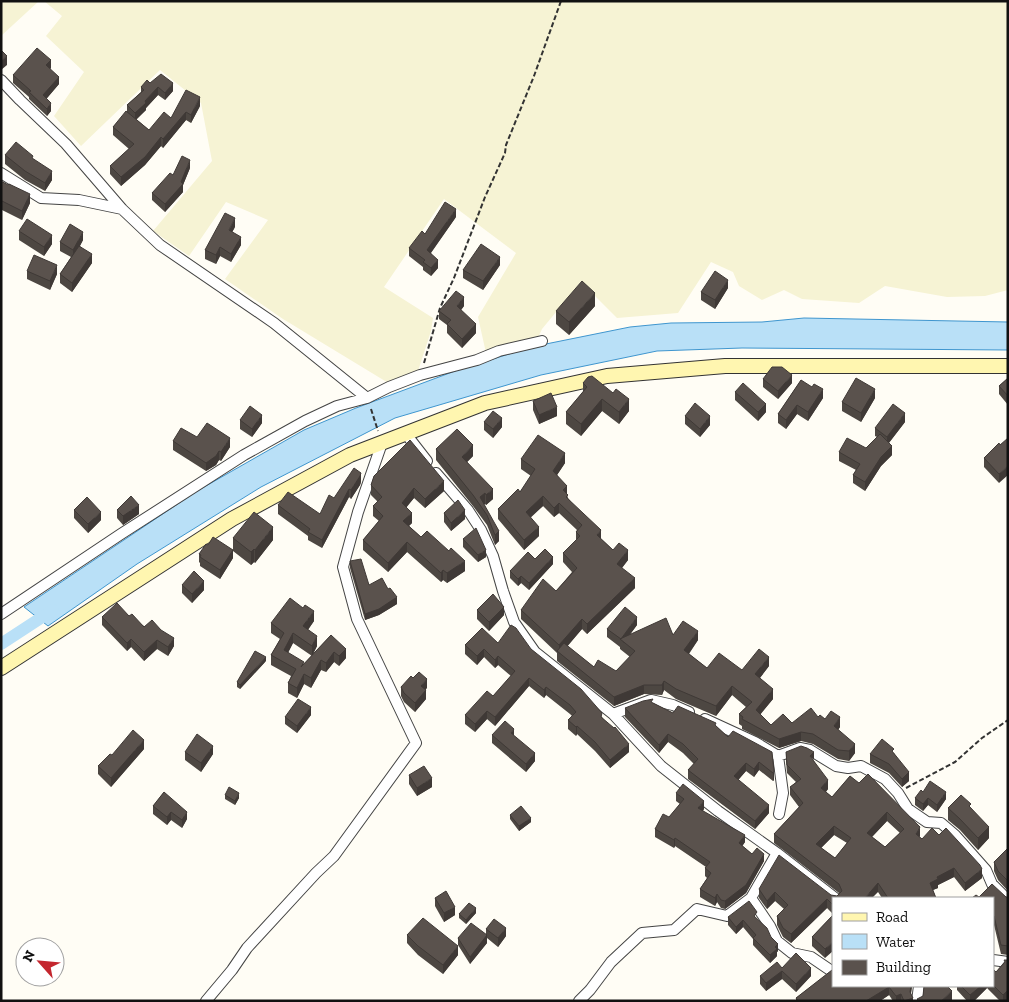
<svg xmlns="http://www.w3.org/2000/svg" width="1009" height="1002" font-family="'Zilla Slab',serif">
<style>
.farmland{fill:#f6f3d4}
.water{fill:#b9e0f7;stroke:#3f96cf}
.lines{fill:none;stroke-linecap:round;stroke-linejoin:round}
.canal{stroke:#b9e0f7;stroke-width:12}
.street-casing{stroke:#444;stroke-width:12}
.secondary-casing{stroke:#333;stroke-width:16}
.path{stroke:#333;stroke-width:2;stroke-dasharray:5 2.5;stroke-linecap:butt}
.street{stroke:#fff;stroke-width:10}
.secondary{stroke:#fff6b0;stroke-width:14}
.wall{fill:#4d4742;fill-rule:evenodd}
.shaded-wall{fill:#3f3936}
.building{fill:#5a524d;stroke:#3f3936;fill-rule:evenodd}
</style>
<rect width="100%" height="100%" fill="#fffdf5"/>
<!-- farmland -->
<path class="farmland" d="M1,1H39L1,36Z
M44,1H1008V290L985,296L947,297L885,286L859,303L802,299L784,290L762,300L739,286L733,272L711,262L678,313L617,318L581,282L542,329L538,338L486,353L478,317L516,253L444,199L384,287L433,318L431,331L418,371L390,384L283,319L225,279L268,220L226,202L189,256L153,231L212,161L201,103L160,70L81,146L54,116L84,72L46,36L62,16Z"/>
<!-- water -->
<path class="water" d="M804,318L1008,322V350L742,348L657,351L541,375L395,418L261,487L137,564L48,626L24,607L197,491L304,430L356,408L455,371L531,347L630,327L671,323L762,322Z"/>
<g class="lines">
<!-- canal -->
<path class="canal" d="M1,644L53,610"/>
<defs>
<path id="street" d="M1,80L20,100L66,144L122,209L160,245L274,323L367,398
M1,173L41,198L79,200L122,209
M406,434L427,461
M436,473L468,510L481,530L493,556L503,591L514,622L535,652L613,714L661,766L718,811L777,853L835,898
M1,614L121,534L244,455L305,421L337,406L367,398L389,387L420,375L477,360L499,351L542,341
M613,714L651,700L673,705L689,712
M705,719L755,742L778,756L800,748L810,750L836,766L848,768L861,766L885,779L898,793L908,809L927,822L941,823L955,835L986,870L992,884L1008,900
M778,756L783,793L779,814
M777,853L751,898L770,926L777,941L792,953L811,957L833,972
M993,960L1008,962
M206,1001L232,970L247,948L316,873L334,856L416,743L357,619L343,567L358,512L382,443
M579,1001L590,990L611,962L642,933L674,930L697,909L727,916L751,898
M917,1001L919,986"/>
<path id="secondary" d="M1,668L232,519L350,455L485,403L607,376L725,366H1008"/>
</defs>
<!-- street casing -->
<use href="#street" class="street-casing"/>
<!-- secondary casing -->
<use href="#secondary" class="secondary-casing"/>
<!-- path -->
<path class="path" d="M424,363L440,308L454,278L485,197L505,153L506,145L534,76L561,1
M371,409L378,431
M906,788L955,762L982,738L1008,720"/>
<!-- street -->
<use href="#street" class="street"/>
<!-- secondary -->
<use href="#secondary" class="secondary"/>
</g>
<!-- wall -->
<path class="wall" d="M51,68L50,69L59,84L46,99L51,111L47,116L29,99V97L13,83V75Z
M150,83L173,91L165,100L158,95L146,108V110L136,119L149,130L171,118L200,106L191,123L186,120L163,148L161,146L145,165L121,186L110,174V166L129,149L113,135V127L127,112V105L141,92V87Z
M5,155L33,159L52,180L45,191L25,180L5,164Z
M190,168L183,185V192L165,212L152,200V193L173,175Z
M1,181L30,203L22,220L2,210Z
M456,217L431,253L438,268L431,276L423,270V267L409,256V248L425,234Z
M235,227L232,232L241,245L231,262L220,256L216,264L205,259V250Z
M19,231L52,244L44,256L19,240Z
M83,240L80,246L92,263L72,292L60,283V274L71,257L60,251V242Z
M500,265L483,290L463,278V270Z
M27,271L57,274L50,290L27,279Z
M728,288L715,309L701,300V292Z
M464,306L461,310L476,333L462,348L447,333V325L439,319V311Z
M595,306L569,335L556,324V311Z
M1008,378V405L999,394V386Z
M763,379L792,383L778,399L763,387Z
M801,380L823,398L808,421L797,414L786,429L778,423V414Z
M583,383L613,393L629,411L619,424L602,411L581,436L566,424V412L583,392Z
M735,392L766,412L758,421L735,400Z
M875,398L861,422L842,411V402Z
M533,401L557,416L539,424L533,410Z
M685,416L710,425L700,437L685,424Z
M240,420L262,423L252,437L240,429Z
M484,422L502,427L493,438L484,430Z
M905,422L889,443L892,455L881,466L865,491L853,483V475L856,470L839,461V452L866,448L877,437L875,436V428Z
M197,437L230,447L221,461L219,460L216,465L206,471L173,450V441Z
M1000,445L999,483L984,467V458Z
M436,449L473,456L467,462L493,499L486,505L485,504H484L499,541L495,545L487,525L473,506L436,460Z
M521,459L565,463L557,475L567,494L568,498L601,539L613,550L628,560L622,568L635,588L587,634L582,629L567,646L594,667L616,671L630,657L620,649V647L607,637V629L637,625L630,634L673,635L698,640L689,654L707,668L742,670L769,666L760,678L773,699L760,714L771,725L792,723L818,717L825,719L840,727L838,730L855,753L849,761L838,759L813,744L801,741L779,748L742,729V726L739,724V714L746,707L732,695L716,716L676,699L664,690L662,695L644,694L614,706L557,661V653L521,619V610L556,591L572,572L563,562V553L576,540V532L577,530L559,513L554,517L543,506L530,517L539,536L524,550L498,519V509L520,492L531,476L521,469Z
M374,476L444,491L425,508L414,498L406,507L412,523L409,526L421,537L465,571L447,583L443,580L441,582L407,552L388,572L363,550V540L379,521L373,516V506L378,502L371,495V485Z
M361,482L360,485L351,499L349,497L322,548L308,540V536L278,514V505L320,514L334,498Z
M74,510L101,520L88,533L74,518Z
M117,510L139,514L123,525L117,518Z
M444,513L465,519L451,531L444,522Z
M233,538L273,540L255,563L254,562L251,565L233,551V558L220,579L200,566V563L199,562V554L208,545L233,550Z
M463,539L486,557L478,562L463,547Z
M535,559L553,564L529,590L521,583L518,586L510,578V571Z
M350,561L369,585L388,589L397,604L379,615L365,620L350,568Z
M182,585L204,590L192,603L182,593Z
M477,610L504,615L489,631L477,619Z
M129,616L174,646L168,656L157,649L144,661L131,647L127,651L102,625V617Z
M314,621L308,630L317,646L312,656L293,643L288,653L304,664L331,635L346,658L339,666L334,662L326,672L321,670L311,688L304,684L297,698L288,693V683L291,676L271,665V655L280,639L271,633V623Z
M498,643L531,649L602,717L629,752L610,768L595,751L577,734L576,736L568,729V720L572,716L570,714L546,695L544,698L529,686L495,726L487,719L475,732L465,724V715L493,696L511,676L498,665L495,668L484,657L477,665L465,654V645Z
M266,661L240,689L237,687V682Z
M413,678L427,688L425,689L426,699L415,712L404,702L401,696V687Z
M653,703L673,713L716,726L728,737L772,752L774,780L773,781L759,770L754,777L746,771L738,780L769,813L755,829L688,779V770L694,764L683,753L668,742L659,753L625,717V708Z
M311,715L297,733L285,724V717Z
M492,735L514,736L535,761L526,772L492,743Z
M144,749L111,787L98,774V766L112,755Z
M185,752L213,754L201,772L185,760Z
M786,752L814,761L828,789L826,792L832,797L850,776L920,836L919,837L922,839L939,835L982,878L965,891L954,877L938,885V888L933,890L936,898H882L878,892L833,898V914L827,908L791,943L783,937L777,925V916L784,909L775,901L767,909L759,898V889L837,896L839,893L774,843V834L799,807L790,795V787L796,782L787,773L786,761ZM887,821L900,833L885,847L872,837ZM834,835L847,843L835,858L821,848Z
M894,753L909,781L902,787L889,773L870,763V754Z
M409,775L432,787L417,796L409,784Z
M164,792L187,819L182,828L171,820L167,825L153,814V806Z
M923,792L946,799L937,812L928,805L923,811L915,805V798Z
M676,793L704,809L703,811L745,842L742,846L752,854L764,861L746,893L725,909L721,908L717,902L715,906L700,897V889L707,878L705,876V868L706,867L675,846L674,848L655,837V829L669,817L680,804L676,801Z
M225,795L239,798L235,805L225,799Z
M948,808H971L989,838L978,850L960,830L948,820Z
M510,815L531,822L519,831L510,819Z
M1008,848V891L998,880L994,871V862Z
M979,897H1008V955L1001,954L994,925Z
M435,898L455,915L444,922L435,906Z
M476,913L466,924L459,918V914Z
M833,915L825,958L812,946V937Z
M728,917L757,919L778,951L777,952V956L770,963L753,945V939L743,927L736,934L728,925Z
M486,929L506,936L498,947L487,938V943L470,964L458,945V938L486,935Z
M407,935L458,955L443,974L418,955L407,943Z
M1004,960L1008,999L1006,1001H1000L987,988L974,1001H967L957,990V986H993V972H996L1004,962Z
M782,968L811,976L796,992L782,979L766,991L760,984V976Z
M833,970L912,986L911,994L913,1001H893L889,995L880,1001H796V998Z"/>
<!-- shaded-wall -->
<path class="shaded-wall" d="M7,56V65L1,70V61Z
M51,60V68L46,73V65Z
M59,77V84L43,103V95Z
M173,83V91L165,100V93Z
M158,87V95L146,108V110L135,121V113Z
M200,97V106L191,123V115Z
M51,103V111L47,116V109Z
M186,112V120L163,148V139Z
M161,137V146L145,165L121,186V177Z
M190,160V168L183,185V192L165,212V204L181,182Z
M52,171V180L45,191V183Z
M30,194V203L22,220V211Z
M456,209V217L427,258V250Z
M235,218V227L229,238V230Z
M83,232V240L73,258V250Z
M52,235V244L44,256V247Z
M241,237V245L231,262V254Z
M220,247V256L216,264V255Z
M92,254V263L72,292V283Z
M500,257V265L483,290V281Z
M438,260V268L431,276V268Z
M57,265V274L50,290V281Z
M728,280V288L715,309V300Z
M595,293V306L569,335V322Z
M464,297V306L457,315V306Z
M476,324V333L462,348V339Z
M792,375V383L778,399V391Z
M823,389V398L808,421V412Z
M875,389V398L861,422V413Z
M602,399V411L581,436V424Z
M629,399V411L619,424V412Z
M766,404V412L758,421V412Z
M797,405V414L786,429V420Z
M557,407V416L539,424V415Z
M905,413V422L887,445V437Z
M262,415V423L252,437V429Z
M710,416V425L700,437V429Z
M502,418V427L493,438V429Z
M230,438V447L221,461V452Z
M473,445V456L462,467V457Z
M892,446V455L881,466L865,491V482L881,457Z
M219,451V460L216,465L206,471V463Z
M565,453V463L553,481V471Z
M1008,466V475L999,483V474Z
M361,473V482L360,485L351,499V490Z
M444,481V491L425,508V499Z
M567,486V495L563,490Z
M414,488V498L402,513V503Z
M349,489V497L322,548V540Z
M493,489V499L486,505V495Z
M485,493V504L481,506L480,497Z
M543,496V506L526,522V512Z
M559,503V513L554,517V508Z
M139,505V514L123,525V516Z
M465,510V519L451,531V523Z
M101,512V520L88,533V524Z
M412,513V523L403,531V521Z
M273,527V540L255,563V550Z
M539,527V536L524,550V540Z
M601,530V540L597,535Z
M499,531V541L495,545V535Z
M407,542V552L388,572V563Z
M254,549V562L251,565V552Z
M233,550V558L220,579V570Z
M486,550V557L478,562V555Z
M628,550V560L617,574V564Z
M553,557V564L529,590V583Z
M465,561V571L447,583V573Z
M443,570V580L441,582V573Z
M521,576V583L518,586V579Z
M635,578V588L587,634V624Z
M204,581V590L192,603V594Z
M397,597V604L379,615L365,620V614Z
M504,607V615L489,631V622Z
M314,611V621L303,636V626Z
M637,617V625L624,643L621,639Z
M582,619V629L561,654L559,653V645Z
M698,631V640L684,660V650Z
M293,633V643L284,660V650Z
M317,636V646L312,656V646Z
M174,638V646L168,656V647Z
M131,639V647L127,651V643Z
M157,640V649L144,661V652Z
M346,649V658L339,666V656Z
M484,649V657L477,665V656Z
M334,652V662L326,672V663Z
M498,656V665L495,668V660Z
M266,657V661L240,689V685Z
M769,657V666L755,684V674Z
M321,660V670L311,688V678Z
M304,674V684L297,698V688Z
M529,678V686L495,726V717Z
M427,679V688L421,694V686Z
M664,681V690L662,695V685Z
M644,685V694L614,706V697Z
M732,686V695L716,716V706Z
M546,687V695L544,698V690Z
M773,689V699L756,720V710Z
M426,690V699L415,712V703Z
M311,707V715L297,733V726Z
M487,711V719L475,732V724Z
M840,717V727L834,736V726Z
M577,726V734L576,736V727Z
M514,729V736L511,733Z
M801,732V741L779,748V739Z
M668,734V742L659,753V745Z
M144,740V749L111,787V778Z
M629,744V752L610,768V760Z
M855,744V753L849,761V751Z
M213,746V754L201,772V763Z
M814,752V760L810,756Z
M535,753V761L526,772V764Z
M759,762V770L754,777V769Z
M746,763V771L734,785V776Z
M774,771V780L773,781V773Z
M909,772V781L902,787V779Z
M432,778V787L417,796V788Z
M828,780V789L821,797V788Z
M946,792V799L937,812V805Z
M239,793V798L235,805V801Z
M928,798V805L923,811V804Z
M704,801V809L698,816V808Z
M769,805V813L755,829V821Z
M171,812V820L167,825V817Z
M187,812V819L182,828V820Z
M887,812V821L867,842V833Z
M531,818V822L519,831V826Z
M834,826V835L816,853V844Z
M920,827V836L916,842V834Z
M989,827V838L978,850V838Z
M745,835V842L739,851V843Z
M675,838V846L674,848V840Z
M764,854V861L746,893L725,909V901Z
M954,868V877L938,885V888L930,891V883L937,877Z
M982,869V878L965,891V883Z
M878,883V892L872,898H865Z
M775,892V901L767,909V901Z
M717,894V902L715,906V898Z
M827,899V908L791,943V934Z
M455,907V915L444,922V913Z
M476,908V913L466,924V920Z
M994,916V925L993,929V919Z
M743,920V927L736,934V927Z
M506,928V936L498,947V938Z
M487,935V943L470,964V957Z
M833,942V951L825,958V949Z
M778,944V951L777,952V956L770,963V955L775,947Z
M458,946V955L443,974V965Z
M811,968V976L796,992V984Z
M782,971V979L766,991V983Z
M911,986H912L910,999L913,998V1001H905L910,992Z
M981,986H987V988L974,1001H970V995Z
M889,987V995L880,1001H866Z
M1008,990V999L1006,1001H1003V995Z
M952,991V1000L951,1001H941Z
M901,994V1001H896V996Z"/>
<!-- building -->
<path class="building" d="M37,48L51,60L46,65L59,77L43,95L51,103L47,109L29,92L31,91L13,75Z
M1,50L7,56L1,61Z
M161,74L173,83L165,93L158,87L145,101L146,103L135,113L127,105L144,90L141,87L147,80L150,83Z
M186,90L200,97L191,115L186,112L163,139L161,137L145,157L121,177L110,166L134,144L113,127L126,111L149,130L164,112L171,118Z
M16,142L33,156L32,158L52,171L45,183L25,171L5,155Z
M182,156L190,160L181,182L183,184L165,204L152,193L170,173L173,175Z
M1,181L8,185L9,184L30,194L22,211L2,201L1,202Z
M445,202L456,209L427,250L438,260L431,268L423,262L425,260L409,248L422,231L425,234Z
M225,213L235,218L229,230L241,237L231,254L220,247L216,255L205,250Z
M27,219L52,235L44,247L19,231Z
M70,224L83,232L73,250L60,242Z
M481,244L500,257L483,281L463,270Z
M79,246L92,254L72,283L60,274Z
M34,255L57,265L50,281L27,271Z
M715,271L728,280L715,300L701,292Z
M582,281L595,293L569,322L556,311Z
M456,291L464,297L457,306L476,324L462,339L447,324L451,320L439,311Z
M772,367H782L792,375L778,391L763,379Z
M592,376L613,393L616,389L629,399L619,412L602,399L581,424L566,412L587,387L583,383L588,377Z
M856,378L875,389L861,413L842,402Z
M1008,378V396L999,386Z
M801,380L812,387L814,384L823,389L808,412L797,405L786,420L778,414Z
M743,383L766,404L758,412L735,392Z
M551,393L557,407L539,415L533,401Z
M695,403L710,416L700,429L685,416Z
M893,404L905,413L887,437L875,428Z
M250,406L262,415L252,429L240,420Z
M493,411L502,418L493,429L484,422Z
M207,423L230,438L221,452L219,451L216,456L206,463L173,441L181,428L197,437Z
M457,429L473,445L462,457L493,489L486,495L485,493L480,497L499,531L495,535L487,515L473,495L436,449Z
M880,434L892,446L881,457L865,482L853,475L860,464L839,452L847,438L866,448Z
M538,435L565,453L553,471L567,486L563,490L568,495L566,497L601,530L597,535L613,550L619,543L628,550L617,564L635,578L587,624L582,619L559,645L521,610L543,579L556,591L577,568L563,553L580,536L576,532L582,525L559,503L554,508L543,496L526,512L539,527L524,540L498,509L518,489L520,492L535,469L521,459Z
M1008,438V466L999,474L984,458L999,443L1000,445Z
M410,440L444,481L425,499L414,488L402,503L412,513L403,521L421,537L427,531L449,551L451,548L465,561L447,573L443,570L441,573L407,542L388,563L363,540L383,516L373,506L382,497L371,485L374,476Z
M354,468L361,473L360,476L351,490L349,489L322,540L308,532L310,529L278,505L288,492L320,514L329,495L334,498Z
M131,496L139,505L123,516L117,510Z
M87,497L101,512L88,524L74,510Z
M458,500L465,510L451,523L444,513Z
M254,512L273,527L255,550L254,549L251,552L233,538Z
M476,528L486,550L478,555L463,539Z
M213,537L233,550L220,570L200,557L201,555L199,554L206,544L208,545Z
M545,549L553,557L529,583L521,576L518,579L510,571L528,552L535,559Z
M361,559L369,585L382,578L388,589L390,588L397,597L379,609L365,614L350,561Z
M194,571L204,581L192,594L182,585Z
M493,594L504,607L489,622L477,610Z
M290,598L303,608L305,605L314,611L303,626L317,636L312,646L293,633L284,650L304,662L301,667L331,635L346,649L339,656L334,652L326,663L321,660L311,678L304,674L297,688L288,683L296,669L271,655L284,633L271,623Z
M117,603L129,616L132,614L144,627L152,620L161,630L174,638L168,647L157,640L144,652L131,639L127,643L102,617Z
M625,607L637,617L621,639L607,629Z
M666,618L673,635L683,621L698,631L684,650L707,668L719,653L742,670L759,649L769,657L755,674L773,689L756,710L771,725L783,714L792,723L811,708L818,717L820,715L825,719L831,711L840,717L834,726L855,744L849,751L838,750L813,734L801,732L779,739L742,719L743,717L739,714L752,702L732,686L716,706L676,689L664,681L662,685H644L614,697L557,651L564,643L594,667L598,660L616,671L635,651L620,639Z
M511,625L516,628L531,649L581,689L602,713L601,717L614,728L615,727L629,744L610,760L595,742L577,726L576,727L568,720L576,712L570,705L546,687L544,690L529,678L495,717L487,711L475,724L465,715L487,691L493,696L515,671L498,656L495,660L484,649L477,656L465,645L482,628L498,643Z
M255,651L266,657L240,685L237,682Z
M419,672L427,679L421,686L426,690L415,703L404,693L401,687L411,676L413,678Z
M298,699L311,707L297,726L285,717Z
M653,699L651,702L673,713L678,706L716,723L715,725L728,737L733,731L772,752L774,771L773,773L759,762L754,769L746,763L734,776L769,805L755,821L688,770L698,759L683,744L668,734L659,745L625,708L643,701Z
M505,721L514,729L511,733L535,753L526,764L492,735Z
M133,730L144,740L111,778L98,766L110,754L112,755Z
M197,734L213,746L201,763L185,752Z
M882,739L894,749L892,751L909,772L902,779L889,764L870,754Z
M801,746L807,748L814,752L810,756L828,780L821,788L832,797L850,776L859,783L868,774L920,827L916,834L922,839L932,828L939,835L946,828L980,865L982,869L965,883L954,868L937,877L938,879L930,883L936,898H888L878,883L865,898H833V905L827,899L791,934L783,928L777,916L788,905L775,892L767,901L759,889L779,855L831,895L837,896L842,891L839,884L774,834L803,803L790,787L801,779L787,765L786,752ZM887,812L904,829L885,847L867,833ZM834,826L851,838L835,858L816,844Z
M424,766L432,778L417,788L409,775Z
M930,781L946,792L937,805L928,798L923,804L915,798L921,790L923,792Z
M683,784L704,801L698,808L745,835L739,843L752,854L757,848L764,854L746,885L725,901L721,900L717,894L715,898L700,889L711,873L705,868L710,862L675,838L674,840L655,829L663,814L669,817L684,799L676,793Z
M229,787L239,793L235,801L225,795Z
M164,792L187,812L182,820L171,812L167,817L153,806Z
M961,795L971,804L969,806L989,827L978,838L960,819L948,808Z
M521,806L531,818L519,826L510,815Z
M1008,848V881L998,871L994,862Z
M992,884L1006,897H1008V946L1001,945L994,916L993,919V898H972L976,895L979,897Z
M446,891L455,907L444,913L435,898Z
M749,901L757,912L754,916L767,928L771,937L778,944L775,947L777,949L770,955L753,938L756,935L743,920L736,927L728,917Z
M469,903L476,908L466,920L459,914Z
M833,915V942L825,949L812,937Z
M423,918L458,946L443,965L418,946L407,935Z
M494,919L506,928L498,938L486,929Z
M471,923L487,935L470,957L458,938Z
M796,953L811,968L796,984L782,971L766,983L760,976L777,962L782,968Z
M1004,960H1008V990L1003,995L993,985V972L994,970L996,972L1005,962Z
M832,970H833V986H911L910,992L913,998L904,1001L901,994L896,996L889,987L866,1001H798L796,998Z
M924,986H947L952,991L941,1001H919L917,999L923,996Z
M961,986H981L970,995Z"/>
<!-- border -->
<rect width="1009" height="1002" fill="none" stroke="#111111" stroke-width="5"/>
<!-- legend -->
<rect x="832" y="897" width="162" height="90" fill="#ffffff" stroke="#a0a0a0"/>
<rect x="842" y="913" width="25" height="8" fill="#fff6b0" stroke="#a0a0a0"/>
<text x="876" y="922" font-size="15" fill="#111111">Road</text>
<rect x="842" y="934" width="25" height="15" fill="#b9e0f7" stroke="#a0a0a0"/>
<text x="876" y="947" font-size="15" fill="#111111">Water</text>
<rect x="842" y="960" width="25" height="15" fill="#5a524d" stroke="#a0a0a0"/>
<text x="876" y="972" font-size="15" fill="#111111">Building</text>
<!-- north arrow -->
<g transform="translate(40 962) rotate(297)"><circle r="24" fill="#ffffff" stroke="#a0a0a0"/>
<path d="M0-4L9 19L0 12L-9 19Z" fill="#c4262e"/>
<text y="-8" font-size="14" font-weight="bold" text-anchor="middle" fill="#111111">N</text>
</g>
</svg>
